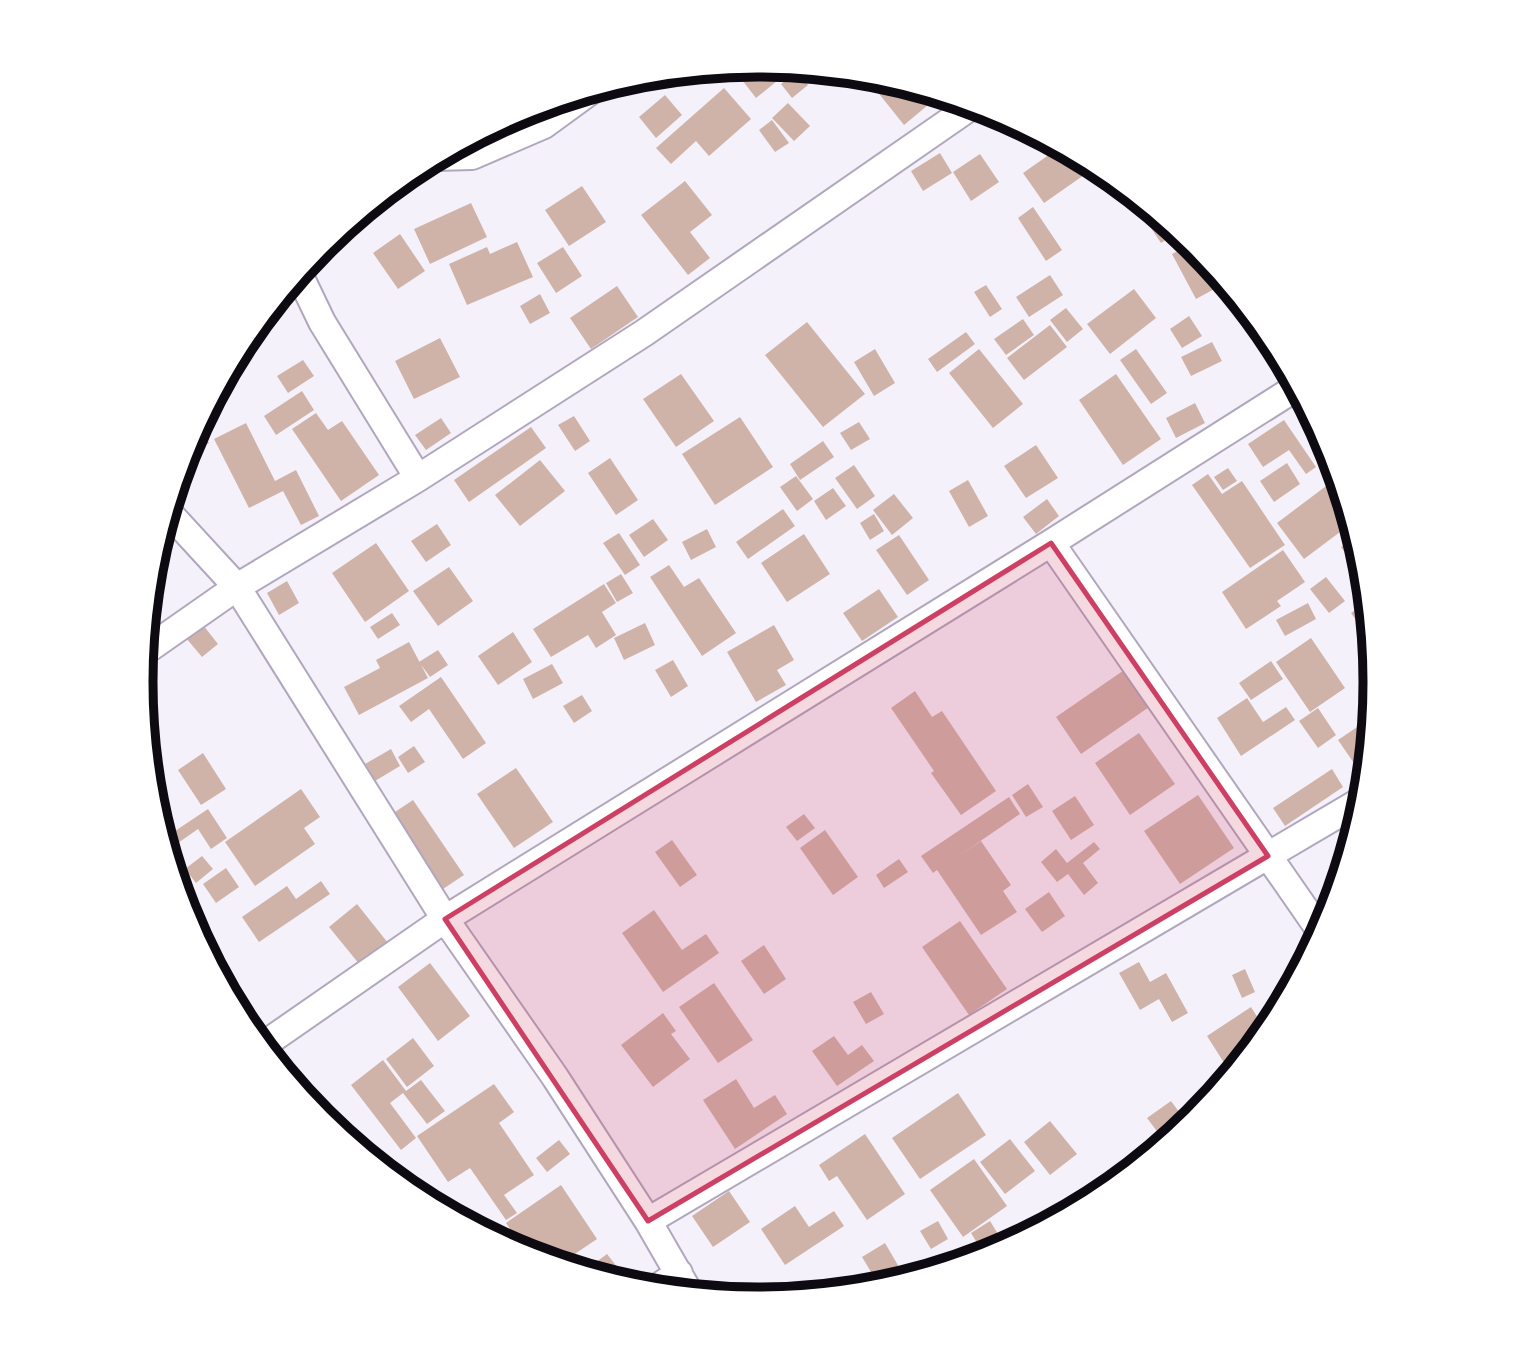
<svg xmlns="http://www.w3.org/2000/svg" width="1516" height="1364" font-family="Karla,sans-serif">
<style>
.building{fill:#cfb3a9}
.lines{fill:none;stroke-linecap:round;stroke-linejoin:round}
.minor-casing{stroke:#b0a6be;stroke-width:30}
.minor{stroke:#fff;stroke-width:26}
.marked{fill:#ce3f64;fill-opacity:0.2;stroke:#ce3f64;stroke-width:5;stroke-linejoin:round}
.rim{fill:none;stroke:#0d0a12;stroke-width:9}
</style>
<rect width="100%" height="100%" fill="#f5f1fb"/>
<!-- building -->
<path class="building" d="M758,65L793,68L756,98L732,67Z
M798,71L808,85L792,98L781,84Z
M873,76L927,91L934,100L904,125L868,80Z
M724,88L751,119L709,156L696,141L671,164L656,148Z
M665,95L682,115L656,138L639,117Z
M788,103L810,126L794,141L772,118Z
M772,120L789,143L775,152L759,130Z
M1060,147L1073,154L1087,173L1044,203L1023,173Z
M940,153L952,173L923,191L911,171Z
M980,154L999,182L971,201L953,172Z
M685,181L712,215L690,232L710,258L688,275L641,215Z
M582,186L606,222L569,246L545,210Z
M471,203L487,237L430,264L414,229Z
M1033,207L1062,250L1046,261L1018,218Z
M1160,217L1178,232L1161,243L1149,225Z
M400,234L425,271L398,289L373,253Z
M517,242L533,277L467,305L449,264L487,247L490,254Z
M1192,243L1218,287L1196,299L1172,254Z
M563,247L582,276L556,293L537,263Z
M1050,275L1063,295L1029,317L1016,297Z
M986,285L1002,309L990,317L974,292Z
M617,286L638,317L591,349L570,318Z
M1134,289L1156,318L1110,354L1087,324Z
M540,294L550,313L530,324L520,306Z
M1066,308L1083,329L1067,342L1050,320Z
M1189,316L1202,336L1182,348L1170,329Z
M1023,319L1034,335L1006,355L994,339Z
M807,322L865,394L823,427L765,355Z
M1050,325L1067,347L1024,380L1007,358Z
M966,332L975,344L937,372L928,359Z
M440,338L460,377L414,399L395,361Z
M1212,342L1222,361L1191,376L1181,357Z
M875,349L895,383L874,396L854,362Z
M979,349L1023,404L993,428L949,373Z
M1136,349L1167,393L1151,404L1120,360Z
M303,360L314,376L288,393L277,376Z
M233,361L241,372L218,389L230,366Z
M681,374L714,421L676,447L643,399Z
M1116,374L1161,439L1123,465L1079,400Z
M302,391L314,410L276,435L264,416Z
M1195,403L1205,423L1176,438L1166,418Z
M316,413L328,430L342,421L379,475L341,501L292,429Z
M574,416L590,441L575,451L558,425Z
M740,417L773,467L715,505L682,454Z
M441,418L451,433L426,450L415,435Z
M1284,420L1316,467L1306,474L1289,450L1263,467L1248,444Z
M859,422L870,439L851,450L840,433Z
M246,423L275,481L296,470L319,516L301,525L283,491L249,508L214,439Z
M199,426L209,443L187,456L188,445Z
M531,427L546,448L469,502L454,480Z
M823,441L834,457L800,480L790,464Z
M1036,445L1058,478L1026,498L1004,466Z
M610,458L638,500L616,515L588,473Z
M540,460L565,491L520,526L495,495Z
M1287,463L1300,484L1274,502L1260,481Z
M854,465L875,496L857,509L835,478Z
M1228,468L1237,481L1223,490L1214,477Z
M1208,474L1222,494L1242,481L1285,545L1250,568L1192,485Z
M796,476L813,499L797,511L780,487Z
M1338,477L1352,523L1304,559L1277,523Z
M968,480L988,516L969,527L949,491Z
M833,488L846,506L826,520L814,501Z
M894,494L913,518L892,535L873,510Z
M1047,499L1059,516L1036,534L1023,517Z
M783,509L795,526L748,559L736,542Z
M874,514L884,531L870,540L860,523Z
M653,519L668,540L644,557L629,535Z
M437,524L451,545L426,562L411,541Z
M707,529L716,547L691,560L682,542Z
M619,533L640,565L625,575L603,543Z
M804,534L830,574L787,602L761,563Z
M899,535L929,580L907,595L876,550Z
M1356,537L1363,562L1365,582L1341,547Z
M376,543L409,591L365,622L332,573Z
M1283,550L1305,582L1277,601L1281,606L1246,629L1222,592Z
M669,565L684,587L699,578L736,633L702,656L650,577Z
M449,567L473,601L438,626L413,591Z
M621,574L633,593L617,602L606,583Z
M1326,577L1345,601L1329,613L1310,589Z
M287,581L299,603L279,615L267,593Z
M604,584L616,603L602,612L616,635L596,648L588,635L551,657L533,629Z
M879,589L898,617L862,641L843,613Z
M1367,602L1371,642L1351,613Z
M1308,603L1316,619L1285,636L1276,620Z
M148,604L159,619L146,628Z
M392,613L400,625L378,639L370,627Z
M645,623L655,645L624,660L614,638Z
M203,625L218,644L202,657L186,638Z
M774,625L794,660L777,670L786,685L756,702L727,652Z
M513,632L532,662L498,685L478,656Z
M1311,638L1345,688L1310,712L1276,662Z
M409,642L428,678L359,715L344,687L380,668L376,660Z
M438,650L448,665L430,677L419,662Z
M673,660L688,686L671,697L655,670Z
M1271,661L1283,679L1251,700L1239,683Z
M552,664L563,683L533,699L523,679Z
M1130,666L1155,703L1081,754L1056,717Z
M441,677L486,743L463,759L429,709L411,722L399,706Z
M915,691L932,717L942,711L996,791L961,815L931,773L934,771L891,708Z
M582,695L592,711L574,723L563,706Z
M1247,698L1263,722L1286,707L1295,720L1241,756L1217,718Z
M1318,708L1336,735L1318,748L1299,721Z
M1372,717L1367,763L1358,769L1338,740Z
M1139,733L1175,784L1130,815L1095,763Z
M414,746L425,762L408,773L398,757Z
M391,749L400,766L375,781L365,764Z
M203,753L226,789L201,805L178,770Z
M516,768L553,822L514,848L477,794Z
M1332,769L1343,787L1285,826L1273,808Z
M1028,784L1043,807L1026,817L1012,795Z
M301,789L320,817L304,828L315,844L255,886L225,842Z
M1198,795L1234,848L1180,884L1144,831Z
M1075,796L1094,825L1071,840L1052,811Z
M1009,797L1020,814L960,855L981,841L1011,885L1003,891L1017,912L981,935L937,870L933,873L921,856Z
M413,800L464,875L440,891L389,816Z
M208,809L227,838L211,849L198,829L178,843L172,833Z
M804,814L815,828L797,841L786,827Z
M825,830L858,877L833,895L800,848Z
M672,840L697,875L680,887L655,852Z
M1094,842L1100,849L1083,863L1098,883L1084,895L1068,874L1057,882L1041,862L1056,849L1067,863Z
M202,856L213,869L196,883L185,869Z
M899,859L908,872L884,888L876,875Z
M226,868L239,887L216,903L203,884Z
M321,881L330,894L259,942L242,917L287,886L296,899Z
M1049,892L1065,916L1042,932L1025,909Z
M357,904L388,943L360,965L329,927Z
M654,910L682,950L706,934L719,953L663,992L622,933Z
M960,921L1007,989L969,1015L922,947Z
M764,945L786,979L764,994L741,961Z
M1139,962L1150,982L1166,973L1188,1013L1172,1022L1159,999L1140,1010L1119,973Z
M430,963L470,1016L438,1041L398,987Z
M1245,969L1255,992L1242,998L1232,975Z
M714,983L753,1040L718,1063L679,1007Z
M871,992L884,1014L866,1024L853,1002Z
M1251,1007L1266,1031L1242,1060L1228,1069L1207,1036Z
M663,1013L676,1031L671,1034L690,1059L653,1087L621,1045Z
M834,1036L848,1055L862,1045L874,1061L837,1086L812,1051Z
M413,1038L434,1066L407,1087L386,1059Z
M383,1060L406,1091L421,1080L445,1111L427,1124L403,1093L390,1103L416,1138L401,1150L351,1085Z
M736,1079L754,1108L775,1095L787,1114L735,1149L703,1100Z
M494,1084L514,1112L499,1123L534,1175L504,1195L517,1213L506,1220L470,1168L448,1182L417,1136Z
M958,1093L986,1135L920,1179L892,1138Z
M1171,1101L1188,1124L1165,1142L1147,1118Z
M1050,1121L1077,1154L1050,1175L1024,1142Z
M865,1134L905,1194L867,1220L837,1176L829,1181L819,1165Z
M1010,1139L1035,1171L1005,1194L980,1162Z
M559,1140L570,1154L547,1172L536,1158Z
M974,1159L1007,1206L963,1237L930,1190Z
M561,1185L597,1239L560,1264L527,1254L506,1223Z
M729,1191L750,1222L713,1247L692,1216Z
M795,1206L809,1227L834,1211L844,1226L785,1265L761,1229Z
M938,1221L948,1239L931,1249L920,1231Z
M990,1221L1001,1239L982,1251L971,1233Z
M885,1243L906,1279L880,1287L862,1257Z
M607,1254L621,1272L611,1279L584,1271Z"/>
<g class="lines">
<defs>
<path id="minor" d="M973,105L644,333L418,478L237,587L445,919L555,1077L648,1221L1364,799
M437,157L472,156L544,125L592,90
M299,274L322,322L418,478
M1051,543L1321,932
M144,652L237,587L168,512
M262,1046L445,919L1051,543L1297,387
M648,1221L689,1292
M655,1289L679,1273"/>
</defs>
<!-- minor casing -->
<use href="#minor" class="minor-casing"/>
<!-- minor -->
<use href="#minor" class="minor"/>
</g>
<!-- marked area -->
<path class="marked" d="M1051,543L1268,856L648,1221L445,919Z"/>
<!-- crop -->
<path d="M0 0H1516V1364H0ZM153 682a605 605 0 1 1 1210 0a605 605 0 1 1-1210 0Z" fill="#fff" fill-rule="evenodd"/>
<path class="rim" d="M153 682a605 605 0 1 1 1210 0a605 605 0 1 1-1210 0Z"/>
</svg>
